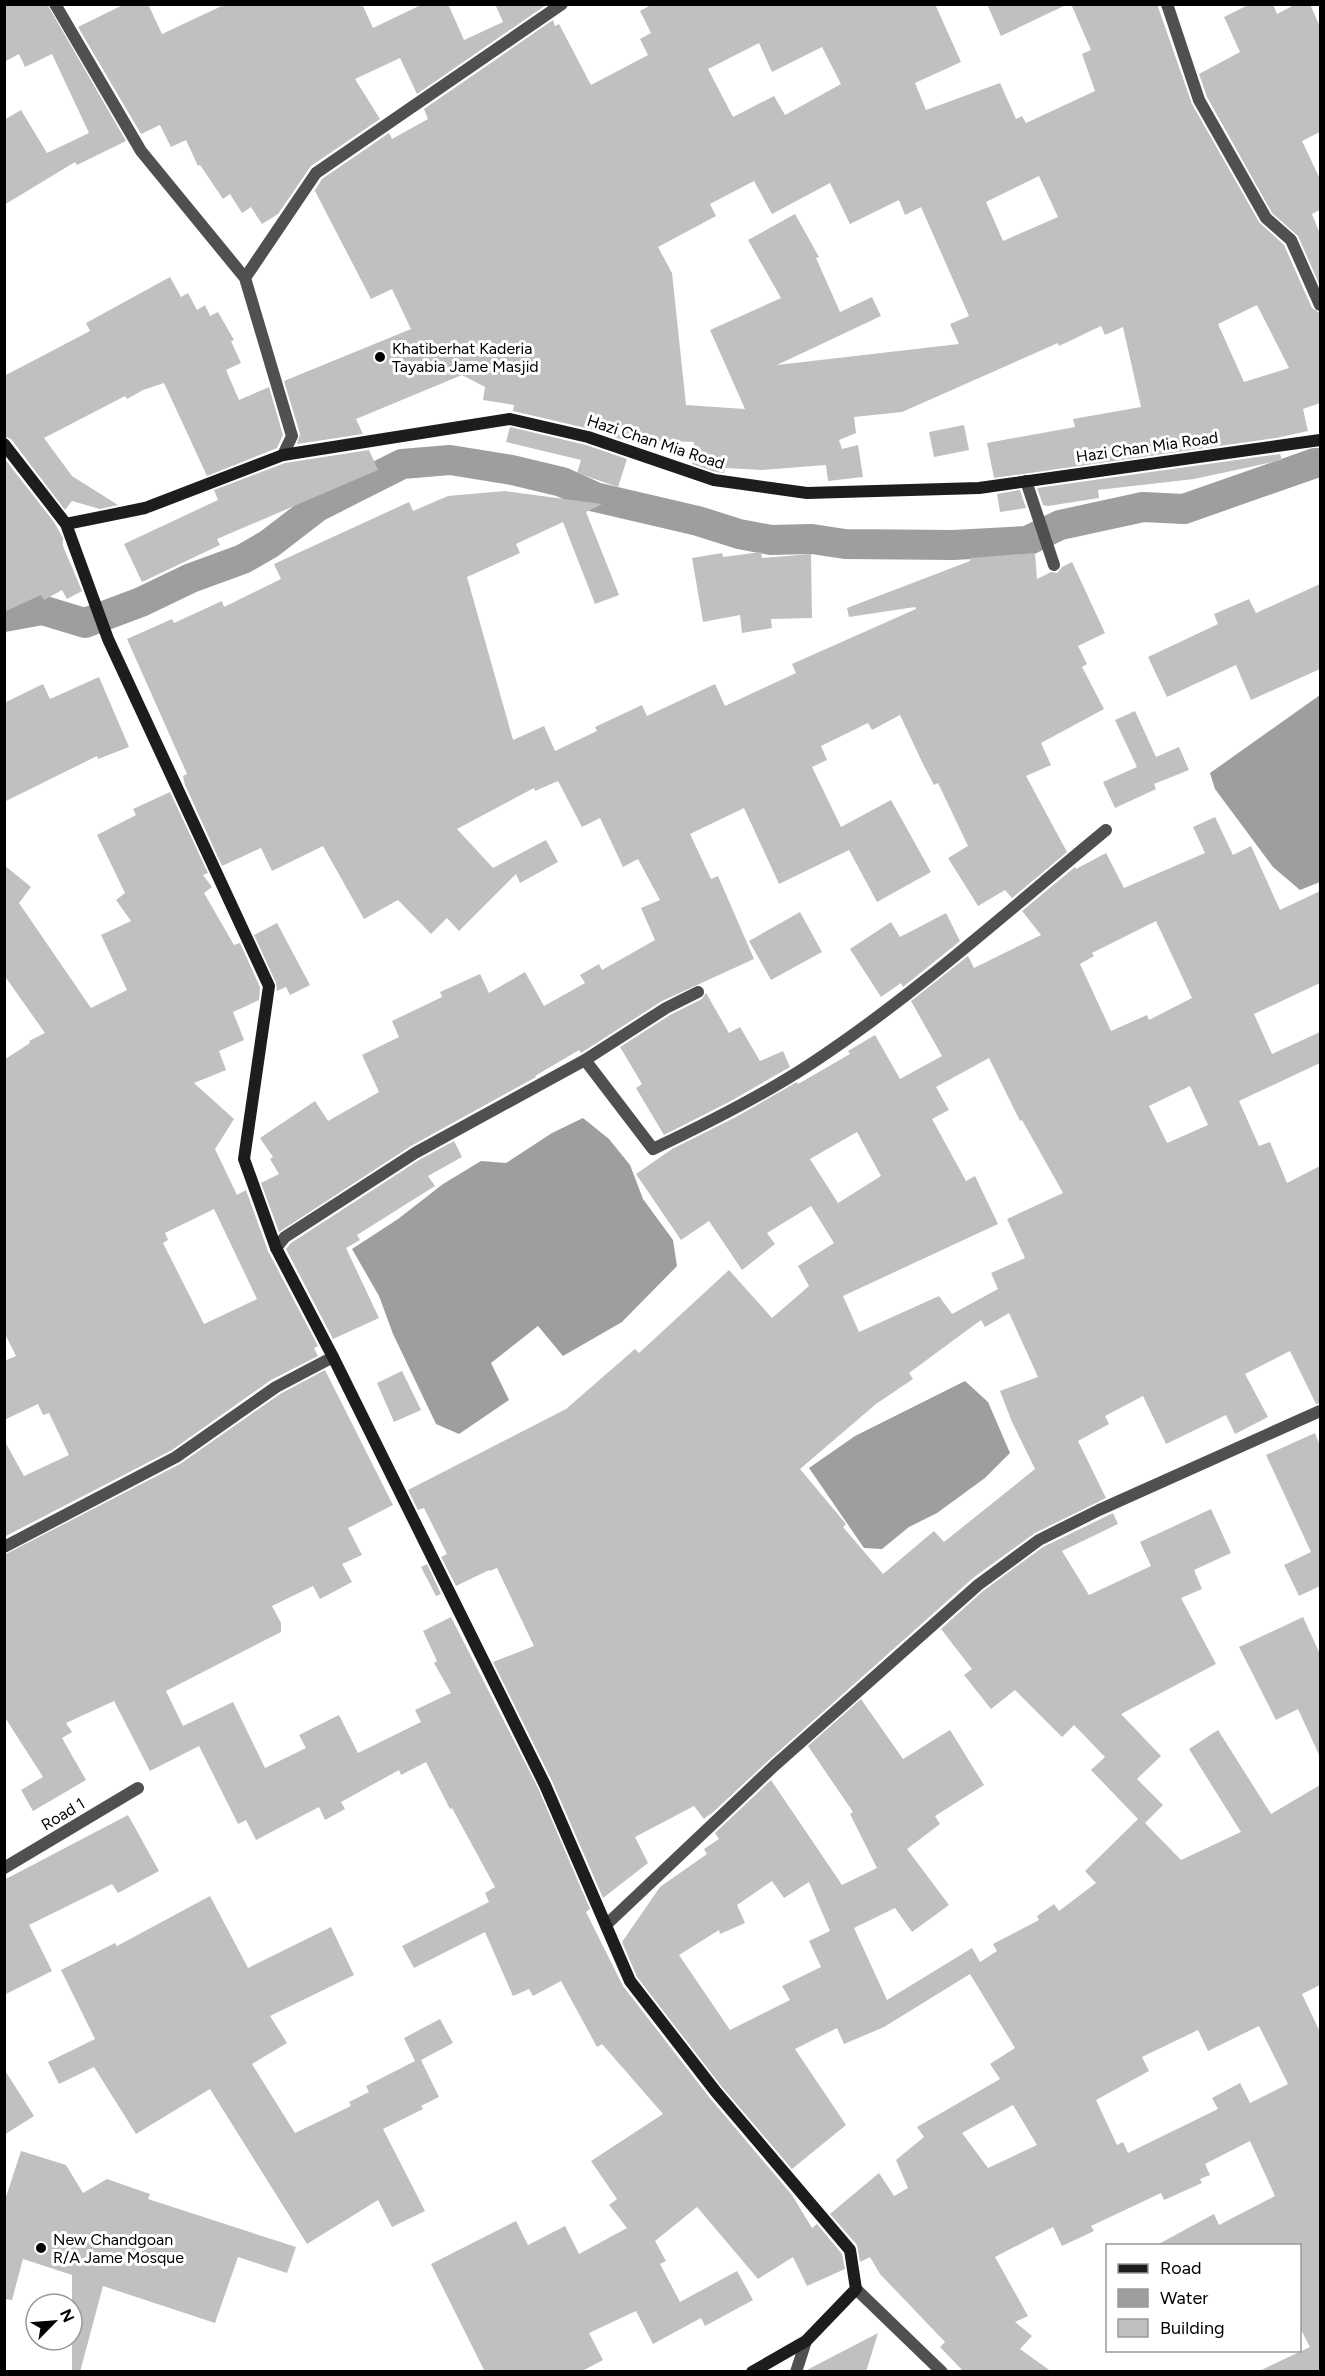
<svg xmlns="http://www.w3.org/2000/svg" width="1325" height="2376" font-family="Figtree,sans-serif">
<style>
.water{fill:#9e9e9e}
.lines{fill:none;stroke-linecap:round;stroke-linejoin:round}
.canal{stroke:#9e9e9e;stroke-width:30}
.building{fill:#c0c0c0;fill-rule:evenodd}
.street{stroke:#505050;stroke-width:12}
.secondary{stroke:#1d1d1d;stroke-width:12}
.poi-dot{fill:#000;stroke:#fff;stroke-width:2}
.labels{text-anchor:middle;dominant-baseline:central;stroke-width:6;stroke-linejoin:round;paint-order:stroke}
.poi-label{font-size:16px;fill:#000;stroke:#fff;text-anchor:start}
.street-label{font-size:16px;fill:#000;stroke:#fff}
</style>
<rect width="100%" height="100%" fill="#fff"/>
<!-- water -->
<path class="water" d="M1320,695V882L1300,890L1273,867L1215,789L1210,773Z
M583,1118L609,1139L630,1165L643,1199L673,1240L677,1266L622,1322L563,1356L538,1326L491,1363L509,1400L459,1434L436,1424L393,1334L379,1296L352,1249L398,1219L443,1184L481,1161L506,1163L552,1133Z
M965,1381L988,1402L1010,1453L985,1478L937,1513L909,1527L882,1549L864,1548L809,1468L855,1436Z"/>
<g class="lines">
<!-- canal -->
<path class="canal" d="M4,617L42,610L85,623L141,602L191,578L243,559L269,544L317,507L402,464L450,460L512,470L562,482L595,497L698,521L739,534L771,540L812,539L845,544L953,545L1027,541L1060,525L1143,507L1184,509L1315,463H1320"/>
</g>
<!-- building -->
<path class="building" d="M4,4H47L126,141L77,165L75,162L4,205V120L21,110L47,153L89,133L52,54L25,67L19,54L4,62Z
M125,4H148L162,34L226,4H362L373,28L423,4H448L464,40L503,22L495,4L546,5L417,94L400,58L355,79L380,119L311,166L278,214L262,224L251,207L242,213L230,194L223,199L200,165L198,166L186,140L171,147L160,125L141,134L78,27Z
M653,4H935L961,62L915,83L926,110L1000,83L1016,119L1022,116L1026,123L1095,91L1082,54L1091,50L1071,4H1157L1192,104L1259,222L1284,245L1312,308L1320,313V403L1303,409L1308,431L1276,438L994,478L987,443L1075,427L1073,419L1141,407L1123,327L1105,335L1101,326L1059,346L1058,343L902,412L854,417L856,433L839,440L842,449L858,445L863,477L828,481L826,465L762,470L725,468L724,473L716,472L692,464L694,442L633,440L632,443L590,429L513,411L514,405L483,400L485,387L462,375L356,419L363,434L297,444L300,434L284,381L411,329L392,289L371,299L315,191L313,193L322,179L389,133L392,139L428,119L424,109L553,20L555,26L559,24L591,85L648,55L640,39L651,33L640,11ZM759,43L772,72L822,47L841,84L785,115L774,96L733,117L708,69ZM1039,176L1058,217L1003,241L986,202ZM754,181L772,214L830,183L850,224L899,200L905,215L921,207L969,316L950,324L959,344L777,365L881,316L872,297L840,312L816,258L819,257L795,214L748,240L781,298L710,330L745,409L686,405L672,273L658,247L716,216L710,204ZM1257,305L1289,368L1244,382L1218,324Z
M987,4H1068L1001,36Z
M1250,4H1273L1277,14L1296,4H1310L1320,27V132L1302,141L1320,179V210L1312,214L1320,234V286L1298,236L1272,213L1207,97L1199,74L1240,52L1224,17Z
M170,277L181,297L188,293L197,310L205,305L210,316L218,312L234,340L231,341L241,363L226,370L239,400L269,387L283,435L277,448L207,476L164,383L143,390L127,399L125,396L44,438L72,476L118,505L100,509L72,501L65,510L11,439L4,436V376L90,331L86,323Z
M964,425L969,450L934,457L929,432Z
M510,427L586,445L627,459L618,487L577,473L581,460L506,442Z
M369,450L378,470L217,539L220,545L142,582L124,544L218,500L214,490L285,463Z
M1280,454L1282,460L1194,479L1098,490L1099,498L1048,506L1043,505L1037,488Z
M4,458L54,522L63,538V546L82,591L67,599L62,590L44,600L41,595L4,612Z
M1020,490L1026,508L1000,512L997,494Z
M505,491L602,504L586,512L619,595L595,604L563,522L516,544L520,553L467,577L513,740L544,726L555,751L597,731L595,727L642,705L647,716L715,684L725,706L796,673L792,664L916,609L915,607L849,617L847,608L970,561V558L1035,553L1037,579L1051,572L1057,573L1062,567L1072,562L1105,633L1078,646L1087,664L1082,667L1104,709L1041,743L1051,765L1026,776L1067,852L1012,898L1005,890L978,906L948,858L968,846L938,783L934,785L923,764L900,715L872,730L868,723L821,746L827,760L812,767L841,827L891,800L931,872L877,902L849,850L779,884L744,808L690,834L711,879L718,876L754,959L662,1001L581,1053L579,1050L535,1076L536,1077L411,1146L279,1232L261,1183L279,1174L270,1159L273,1157L260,1138L315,1101L328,1121L379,1092L362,1055L399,1037L392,1021L442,997L440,992L480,974L489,993L525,972L544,1006L585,983L580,975L599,964L602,970L655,940L641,908L660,900L638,859L623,867L600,818L582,827L558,781L535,791L534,788L457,829L493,868L546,840L558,862L520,883L516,874L459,931L447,918L431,934L398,900L364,919L323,846L272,871L261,848L222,866L185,785L183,776L187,774L127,639L172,619L174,623L222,601L224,607L281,579L274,564L409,502L413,511L448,496Z
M761,552L762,558L811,554L812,618L771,619L772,628L742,633L740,615L703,622L692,558L722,553L723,557Z
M1320,584V669L1251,700L1236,665L1167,697L1148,657L1218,624L1214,614L1249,599L1256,613Z
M99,677L129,747L98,759L97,756L4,802V703L43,684L50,699Z
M1135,711L1156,757L1179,747L1189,770L1154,784L1156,789L1115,808L1103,782L1137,767L1115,720Z
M170,792L208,873L203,875L212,887L204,893L234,945L240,943L260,987L259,1000L233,1012L244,1040L219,1051L226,1070L194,1083L234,1119L215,1149L237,1195L246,1190L268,1251L318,1346L314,1348L318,1356L271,1380L172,1450L4,1537V1440L24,1476L69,1455L49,1413L43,1415L38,1404L4,1420V1361L16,1356L4,1332V1060L30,1043L29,1041L45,1033L4,975V865L31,887L19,903L91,1008L127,990L101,935L131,921L116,900L125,893L97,835L136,815L133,809ZM214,1209L257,1299L204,1324L163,1243L168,1240L165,1233Z
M1215,817L1233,855L1251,846L1280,910L1320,891V983L1254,1014L1272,1054L1320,1032V1063L1239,1101L1259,1146L1270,1142L1287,1183L1320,1166V1403L1316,1404L1290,1351L1245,1374L1268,1417L1235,1434L1226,1415L1166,1444L1143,1396L1105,1416L1109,1424L1078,1441L1106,1498L1035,1533L973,1578L769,1760L709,1816L711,1813L704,1819L694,1806L635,1837L648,1863L603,1898L552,1781L493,1662L534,1646L497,1568L490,1571L489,1570L456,1586L441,1557L447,1554L424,1508L418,1510L408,1490L566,1409L635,1349L639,1353L729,1270L772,1318L809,1286L798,1266L834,1243L811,1206L767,1233L775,1244L742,1270L709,1221L681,1240L636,1174L672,1149L736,1117L797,1082L798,1084L850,1054L848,1051L875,1035L900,1079L942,1056L911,1001L968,956L974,968L1041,935L1022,911L1075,867L1076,869L1106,853L1124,888L1205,853L1193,827ZM1156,921L1192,998L1149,1020L1147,1015L1111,1031L1080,964L1094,956L1092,953ZM989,1058L1020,1121L1022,1120L1063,1193L1007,1219L1025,1258L991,1273L998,1289L952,1314L939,1296L859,1332L843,1296L998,1224L975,1176L966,1181L932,1119L949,1110L936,1087ZM1190,1086L1208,1125L1167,1143L1149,1106ZM857,1132L881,1176L838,1203L810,1159ZM1009,1313L1038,1377L1000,1391L1012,1422L1035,1469L944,1542L934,1531L883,1574L843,1527L846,1524L800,1469L876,1404L913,1379L909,1373L981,1320L985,1327Z
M800,912L822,952L771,980L749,941Z
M946,913L960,941L903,987L901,983L881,997L850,949L891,922L900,937Z
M277,923L310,985L290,995L286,987L277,991L276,983L254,935Z
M706,993L729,1033L740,1027L760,1061L783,1051L790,1067L729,1102L664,1135L636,1088L642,1084L620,1047L670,1015L702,999Z
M454,1141L462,1157L428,1176L435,1186L357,1235L360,1240L346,1248L379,1318L333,1339L286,1249L291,1243L419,1160Z
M325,1370L393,1505L348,1528L362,1555L342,1564L352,1582L320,1599L313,1586L272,1606L281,1623V1632L166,1691L183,1726L233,1702L265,1768L306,1748L299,1735L339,1715L358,1753L421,1722L415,1710L451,1693L434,1663L437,1661L423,1631L451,1617L538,1788L590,1909L586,1912L623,1986L709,2097L792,2195L812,2228L817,2224L842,2254L845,2269L807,2286L793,2257L758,2279L697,2207L655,2241L666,2261L660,2264L680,2302L737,2271L753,2300L705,2326L701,2318L653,2344L636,2311L589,2333L603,2360L580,2372H485L431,2264L516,2221L528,2245L565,2226L579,2254L627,2228L609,2205L617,2199L591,2161L663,2114L602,2044L597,2047L561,1981L533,1996L529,1989L513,1996L485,1932L414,1968L402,1946L489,1902L485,1893L495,1887L452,1808L450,1809L426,1762L401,1775L399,1770L341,1802L345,1809L325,1820L319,1807L256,1840L246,1820L238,1824L199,1746L150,1771L114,1701L66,1723L72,1732L62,1738L86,1780L33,1811L21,1790L43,1777L4,1716V1555L180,1464L280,1394Z
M402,1371L421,1410L394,1422L377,1383Z
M1315,1433L1320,1446V1586L1299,1596L1284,1565L1311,1552L1266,1455Z
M1211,1509L1231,1553L1194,1570L1202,1589L1181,1598L1216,1664L1121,1714L1161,1756L1137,1779L1163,1805L1145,1823L1181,1860L1241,1832L1189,1749L1218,1730L1271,1814L1320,1785V1985L1302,1994L1320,2032V2372H1257L1310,2347L1299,2326V2246H1155L1214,2214L1219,2225L1275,2196L1250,2141L1205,2164L1210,2175L1200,2179L1202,2183L1164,2200L1161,2193L1091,2226L1094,2231L1062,2246L1053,2227L995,2257L1028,2316L1015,2322L1032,2336L1020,2349L1052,2372H964L940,2347L945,2342L880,2274L870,2257L860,2262L857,2245L830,2214L879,2173L894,2196L908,2188L896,2160L924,2137L917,2127L1000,2079L990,2064L1015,2048L970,1974L884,2027L844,2044L837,2028L795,2049L846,2125L792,2169L722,2087L637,1977L622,1942L660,1887L707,1854L704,1849L719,1839L715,1833L771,1780L842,1885L877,1868L850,1814L853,1812L808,1746L861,1699L903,1759L950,1730L984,1785L935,1816L940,1824L907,1849L949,1905L912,1932L895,1908L854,1928L887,2000L972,1948L980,1962L997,1951L993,1944L1039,1920L1037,1916L1054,1904L1059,1911L1096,1883L1085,1871L1138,1819L1091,1770L1105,1757L1074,1725L1062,1737L1015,1690L991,1709L964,1675L972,1669L941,1629L983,1591L1043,1547L1113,1513L1118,1524L1062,1551L1089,1595L1151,1566L1140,1542ZM772,1881L784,1898L809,1882L830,1931L809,1941L821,1967L782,1986L790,2000L730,2030L679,1955L719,1930L720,1934L745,1923L737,1905ZM1259,2026L1288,2084L1250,2103L1240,2083L1212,2098L1218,2109L1128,2153L1123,2142L1117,2145L1096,2100L1149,2071L1142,2057L1198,2030L1208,2051ZM1013,2105L1037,2145L988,2168L962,2133Z
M427,1564L441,1594L436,1596L421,1567Z
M1303,1617L1320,1654V1757L1298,1709L1276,1720L1239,1647Z
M128,1815L159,1871L118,1893L112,1884L29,1925L52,1971L4,1995V1880Z
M210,1896L248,1968L331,1927L354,1975L270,2016L287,2043L252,2064L295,2133L351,2106L349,2102L369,2092L366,2086L415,2061L404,2038L440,2019L453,2043L421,2060L439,2097L421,2106L423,2109L383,2129L425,2211L392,2227L378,2200L307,2244L210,2089L136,2134L94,2067L59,2084L48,2062L95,2039L61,1970L115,1943L117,1946Z
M4,2069L34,2116L4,2135Z
M21,2151L66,2165L83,2193L107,2179L150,2194L148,2199L296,2247L287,2273L238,2257L215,2323L103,2286L80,2372H72V2275L23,2259L12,2300L4,2299V2203Z
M878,2333L866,2372H805V2371Z"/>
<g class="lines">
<!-- street -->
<path class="street" d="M55,4L141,151L245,278
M1167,4L1199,100L1266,218L1291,240L1320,305
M283,455L292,436L245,278L316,173L562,4
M1026,481L1054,565
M585,1060L653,1149C706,1124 760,1097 809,1065C914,996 1009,910 1106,830
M276,1248L285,1237L415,1153L585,1060L666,1008L698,992
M4,1547L176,1457L276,1387L333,1357
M4,1868L138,1788
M607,1924L774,1766L978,1585L1039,1540L1099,1510L1320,1411
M856,2289L942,2372
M796,2372L806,2341"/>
<!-- secondary -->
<path class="secondary" d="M4,444L66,524L108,639L269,986L244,1159L276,1248L333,1357L545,1785L630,1981L716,2092L850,2250L856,2289L806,2341L752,2372
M66,524L145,508L283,455L510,419L588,437L714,480L807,493L979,488L1320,440"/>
</g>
<!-- markers -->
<g class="poi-dot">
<circle cx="380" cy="357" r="6"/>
<circle cx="41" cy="2248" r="6"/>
</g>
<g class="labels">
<!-- poi labels -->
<g class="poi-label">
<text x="392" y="348">Khatiberhat Kaderia<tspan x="392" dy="18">Tayabia Jame Masjid</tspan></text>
<text x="53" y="2239">New Chandgoan<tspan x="53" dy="18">R/A Jame Mosque</tspan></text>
</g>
<!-- street labels -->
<g class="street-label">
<text transform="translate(656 442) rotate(18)">Hazi Chan Mia Road</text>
<text transform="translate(1147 447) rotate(-8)">Hazi Chan Mia Road</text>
<text transform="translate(63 1814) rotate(-31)">Road 1</text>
</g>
</g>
<!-- border -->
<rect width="1325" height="2376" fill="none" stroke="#000000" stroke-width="12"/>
<!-- legend -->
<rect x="1106" y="2244" width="195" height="108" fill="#ffffff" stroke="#999999" stroke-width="1.5"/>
<rect x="1118" y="2264" width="30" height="9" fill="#1d1d1d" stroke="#999999" stroke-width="1.5"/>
<text x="1160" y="2274" font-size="18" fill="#000000">Road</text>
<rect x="1118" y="2289" width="30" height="18" fill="#9e9e9e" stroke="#999999" stroke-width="1.5"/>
<text x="1160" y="2304" font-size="18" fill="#000000">Water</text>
<rect x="1118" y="2319" width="30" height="18" fill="#c0c0c0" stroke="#999999" stroke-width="1.5"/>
<text x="1160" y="2334" font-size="18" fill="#000000">Building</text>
<!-- north arrow -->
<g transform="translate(54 2322) rotate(65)"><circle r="28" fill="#ffffff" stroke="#999999" stroke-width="1.5"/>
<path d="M0-4.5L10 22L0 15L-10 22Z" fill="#000000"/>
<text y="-9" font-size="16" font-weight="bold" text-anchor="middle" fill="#000000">N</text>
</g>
</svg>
